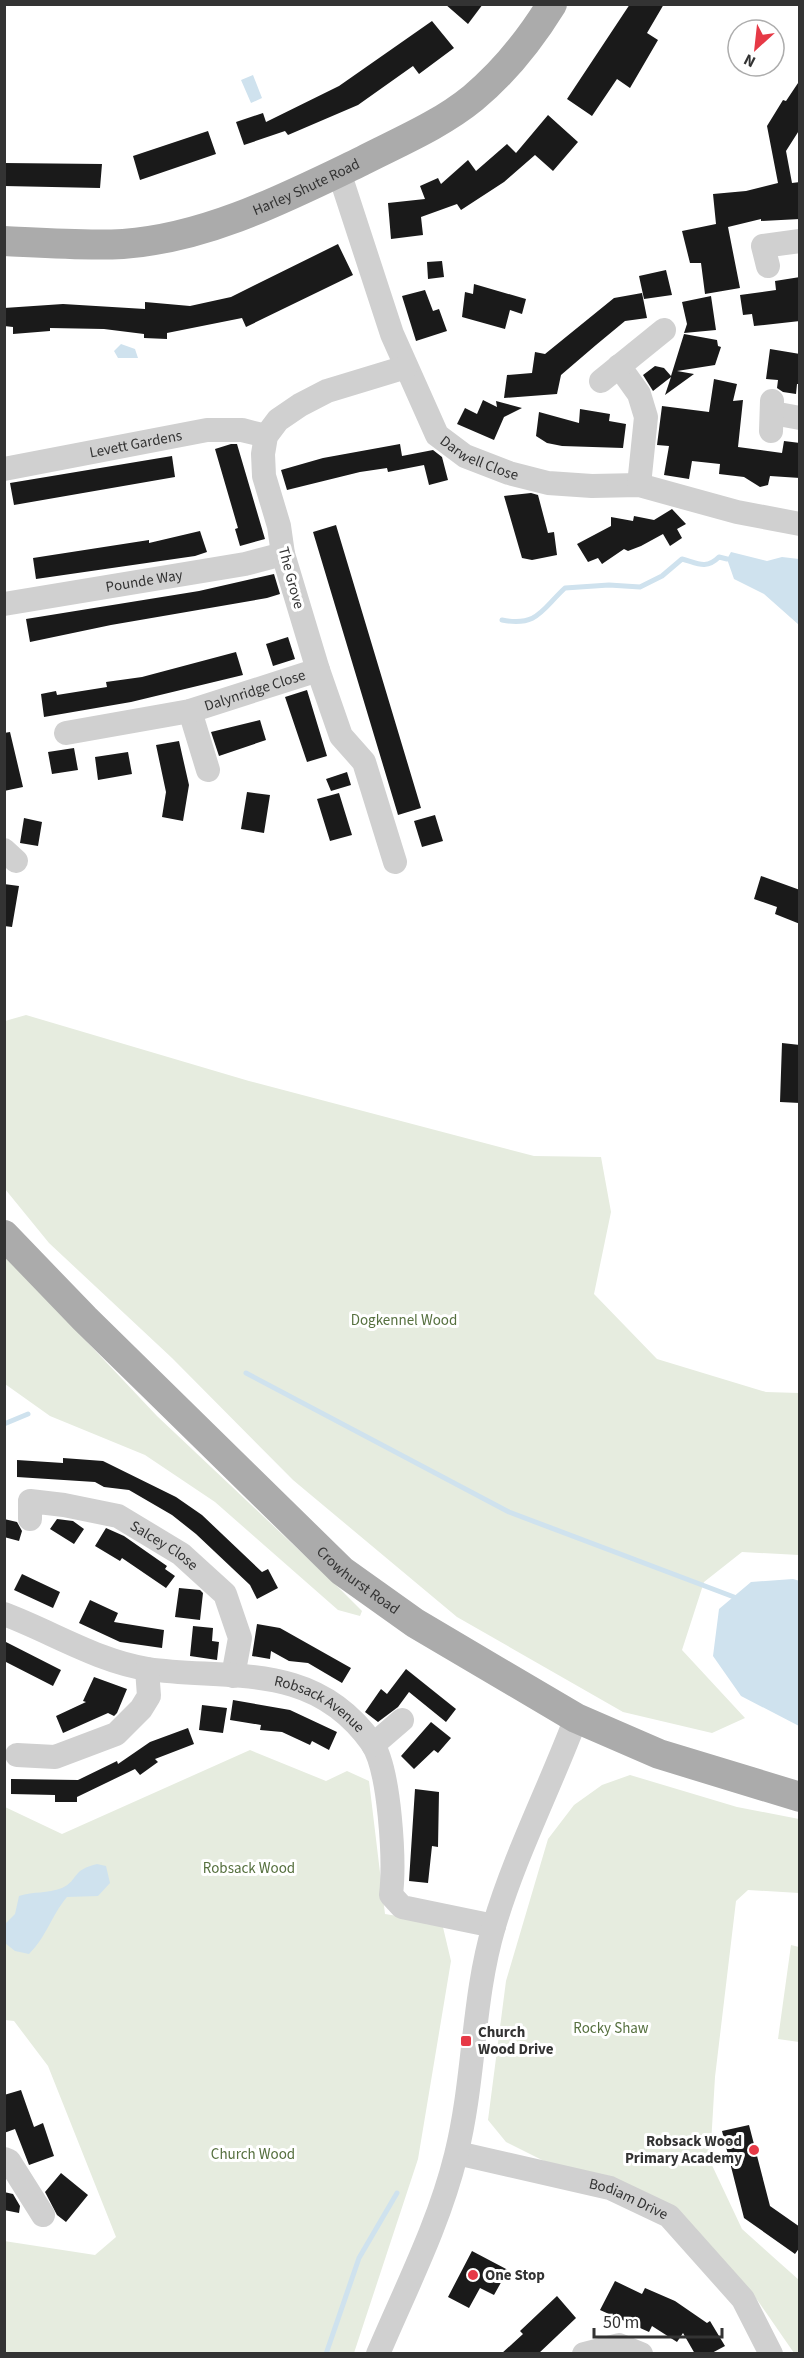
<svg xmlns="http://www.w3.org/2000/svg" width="804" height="2358" font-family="'Source Sans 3',sans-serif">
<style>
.green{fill:#e6ecdf}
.water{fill:#cfe2ee}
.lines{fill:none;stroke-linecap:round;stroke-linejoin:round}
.stream{stroke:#cfe2ee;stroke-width:5}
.building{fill:#1a1a1a}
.minor{stroke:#d0d0d0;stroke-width:24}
.major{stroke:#ababab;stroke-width:30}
.poi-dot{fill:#e63946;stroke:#fff;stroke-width:2}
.labels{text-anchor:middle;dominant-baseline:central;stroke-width:6;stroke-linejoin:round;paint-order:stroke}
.street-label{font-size:15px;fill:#333;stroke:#fff}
.park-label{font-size:15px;fill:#56703f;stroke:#fff}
.poi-label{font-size:15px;font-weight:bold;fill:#333;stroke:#fff;text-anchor:start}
</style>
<rect width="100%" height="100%" fill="#fff"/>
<!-- green -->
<path class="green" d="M26,1015L249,1081L534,1156L601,1157L611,1212L594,1294L657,1359L766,1392L799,1393V1555L742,1552L704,1582L682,1650L745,1718L712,1733L623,1712L457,1617L293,1480L172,1358L49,1243L5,1189V1021Z
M4,1254L157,1416L336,1585L362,1611L360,1616L338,1610L215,1502L145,1455L50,1416L5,1384Z
M250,1750L326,1781L347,1771L369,1781L385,1914L442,1923L451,1961L418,2159L354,2353H5L4,2241L95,2255L116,2237L48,2066L14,2021L5,2020V1807L62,1834Z
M630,1775L737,1807L799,1819V1893L748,1890L736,1901L715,2077L710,2161L742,2229L799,2280V2353H794L758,2301L675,2207L544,2161L506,2142L488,2120L506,1981L548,1839L574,1805L602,1785Z
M791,1945L799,1947V2042L778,2039Z"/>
<!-- water -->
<path class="water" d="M253,75L262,98L251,103L241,80Z
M121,344L135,349L138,358H118L114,351Z
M731,552L767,561L782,557L799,559V625L764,594L734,579L727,559Z
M793,1579L800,1581L799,1726L741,1696L713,1656L719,1609L751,1582Z
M97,1864L106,1866L110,1883L98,1896L67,1897C51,1916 47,1936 29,1954L15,1951L5,1943V1924L15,1914L19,1896C34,1891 47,1894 62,1888C79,1880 71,1870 97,1864Z"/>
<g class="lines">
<!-- stream -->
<path class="stream" d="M502,620C538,627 542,609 565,588L609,585L640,587L662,576L682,559C697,563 706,570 719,557L727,559
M246,1373L509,1512L734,1597
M4,1424L28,1414
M326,2354L359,2258L397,2193"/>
</g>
<!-- building -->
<path class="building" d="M445,4H483L468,24Z
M630,4H664L647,33L658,40L630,88L617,79L592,116L567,99Z
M432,21L454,48L419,74L413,66L358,105L288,135L285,131L244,145L236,122L263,113L266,122L339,86Z
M800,80V129L786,151L792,183L800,182V219L761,221V219L728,227L740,288L705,294L701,263H690L682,231L716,224L713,194L746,191L778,183L767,126L783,100L786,101Z
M548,115L578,142L553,171L535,155L504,182L461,210L457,204L421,217L423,235L391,239L388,203L425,199L420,186L438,178L441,184L468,160L476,171L507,144L516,153Z
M208,131L216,154L140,180L133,156Z
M4,163L102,164L100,188L4,186Z
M338,244L353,275L246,327L242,318L167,333V339L144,338V334L104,329L50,328V331L13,334V327L4,326V308L63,304L145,309V302L190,306L231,297Z
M442,261L444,277L428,279L427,262Z
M666,270L672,295L644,299L639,276Z
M800,277V321L754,326L752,314L743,315L740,295L776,290L775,281Z
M474,284L526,299L522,314L510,310L505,329L462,317L465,292L473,294Z
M425,290L433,311L439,309L447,331L416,341L402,296Z
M642,293L647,318L625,321L596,345L561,375L557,394L504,398L507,375L532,373L535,352L545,354L614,298Z
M711,296L716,330L684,333L687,324L682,302Z
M684,334L717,340L718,346L721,347L715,365L677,371L694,374L665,395L671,377L653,391L643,375L655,366L664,368L671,376Z
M770,349L800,354V384H797L796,394L783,392L777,388L778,380L766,379Z
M714,379L737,384L733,401L743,400L738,447L782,453L784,441L800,443V478L770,476L768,485L760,487L744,477L719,474L720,464L692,461L689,479L664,475L669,446L657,445L662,406L709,412Z
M483,400L497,407L496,401L522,408L504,417L494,440L457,424L465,408L477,414Z
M580,409L610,414L609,421L626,424L623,448L562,446L547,443L536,436L539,412L579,423Z
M231,444H237L265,539L240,546L235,529L238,528L215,449Z
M400,444L402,456L433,450L442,457L448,480L429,485L424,465L388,472L387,468L360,472L287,490L281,470L323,458Z
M172,456L175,477L14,505L10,483Z
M531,493L538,495L548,533L554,532L557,555L532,560L522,558L504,496Z
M672,509L686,524L677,529L682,538L670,546L663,534L641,546L628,551L624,549L602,564L598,558L588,562L577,544L611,526V517L633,521L634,516L654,520Z
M336,525L421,808L398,815L313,532Z
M200,531L207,552L195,556L36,579L33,558L149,540V543Z
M274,574L280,594L267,598L111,625L30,642L26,619L199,591Z
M288,637L295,659L273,666L266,644Z
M236,652L243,675L131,702L44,717L41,694L56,691L57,695L107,687L106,682L142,677Z
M307,690L327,756L307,762L285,697Z
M260,720L266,740L219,756L211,732Z
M10,732L23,787L4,791V733Z
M179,741L189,785L183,821L162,817L166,792L156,745Z
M74,748L78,770L52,774L48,752Z
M128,752L132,774L98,780L95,757Z
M347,772L351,785L331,791L326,779Z
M247,792L270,795L264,833L241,829Z
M339,793L352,835L330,841L317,799Z
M435,815L443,841L422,847L414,821Z
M24,818L42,822L38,846L20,843Z
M761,876L800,890V924L775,914L777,907L754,899Z
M4,884L19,886L12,927L4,926Z
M782,1043L800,1045V1103L780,1102Z
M63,1458L103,1461L176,1497L202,1515L262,1572L268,1569L278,1588L257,1599L250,1585L196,1534L172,1515L129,1490L104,1487L95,1482L17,1477V1460L63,1463Z
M4,1519L17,1522L22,1531L19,1541L4,1537Z
M57,1519L73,1521L84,1529L74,1544L50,1529Z
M106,1528L124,1536L167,1566L165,1569L175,1576L166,1588L122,1558L120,1561L95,1546Z
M22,1574L60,1592L53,1608L14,1590Z
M179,1588L200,1590L203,1593L200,1620L175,1617Z
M90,1600L118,1613L114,1622L164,1630L162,1648L120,1642L79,1623Z
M257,1624L280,1628L351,1668L342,1683L308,1663L289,1661L271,1651L270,1659L252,1656Z
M193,1626L213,1628L212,1641L219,1642L217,1660L190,1656Z
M4,1641L61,1670L53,1686L4,1661Z
M406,1669L456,1709L446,1722L409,1692L398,1707L378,1722L365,1712L381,1689L387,1694Z
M94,1677L127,1689L117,1713L114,1716L108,1713L63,1733L56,1716L86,1702L83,1701Z
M233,1700L290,1710L337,1732L329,1750L312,1741L310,1745L282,1732L260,1730L261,1725L230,1720Z
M202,1705L227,1708L223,1733L199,1730Z
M431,1722L451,1738L438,1753L434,1750L414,1769L401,1756Z
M188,1728L194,1744L155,1759L158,1762L140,1775L135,1769L77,1797V1802H55V1795L11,1794V1779L78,1780L117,1761L118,1764L150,1742Z
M415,1789L439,1792L438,1847L432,1846L428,1883L409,1881Z
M21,2090L34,2127L43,2123L54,2156L29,2165L15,2129L4,2133V2095Z
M749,2125L770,2206L800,2227V2247L795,2254L744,2218L722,2131Z
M61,2173L88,2195L66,2222L57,2215L45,2192Z
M4,2192L13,2194L20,2206L19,2213L4,2210Z
M472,2251L508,2270L494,2295L480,2288L469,2308L448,2297Z
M615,2281L642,2294L645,2288L675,2301L707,2323L710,2321L725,2346L710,2354H695L683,2333L677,2342L652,2326L649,2332L600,2310Z
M557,2296L576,2318L538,2354H501L523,2334L520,2331Z"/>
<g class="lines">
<!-- minor -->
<g class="minor">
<path id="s1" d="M339,172L392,334L437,435L465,456L509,473L548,483L592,486L639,485L737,512L800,524"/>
<path d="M768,266L763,246L800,241"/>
<path d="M619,366L639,394L646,417L639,485"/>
<path d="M601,381L664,330"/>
<path d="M773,413L800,418"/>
<path d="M771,431L772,401"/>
<path id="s2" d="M4,469L207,430H242L266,436"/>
<path id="s3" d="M4,604L245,564L283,554"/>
<path d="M190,711L208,770"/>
<path id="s4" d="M66,733L190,711L318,670"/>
<path d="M4,850L16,861"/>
<path d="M395,862L364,762L341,736L318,670L283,554L279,526L264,476L263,454L266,436L278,420L300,405L327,391L406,367"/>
<path id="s5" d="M30,1519V1501L64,1505L118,1516L181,1554L225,1594L240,1638L233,1676"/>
<path id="s6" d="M4,1614C52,1632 97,1661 148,1669C196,1676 247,1671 293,1685C326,1695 352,1715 372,1743C390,1770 395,1861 391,1895L402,1907L494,1926"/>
<path d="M373,1745L402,1720"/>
<path d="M17,1755L55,1757L116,1734L141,1709L149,1696L147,1669"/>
<path id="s7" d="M457,2153L610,2188L669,2216L743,2299L771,2354"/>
<path d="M4,2159L9,2161L43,2215"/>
<path d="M378,2354C406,2288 439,2224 456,2155C475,2079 472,2000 494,1926C515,1855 550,1787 576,1718"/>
<path d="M584,2354L619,2345L641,2354"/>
</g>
<!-- major -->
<g class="major">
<path id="s8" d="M4,241C44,243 84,246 123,244C208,238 287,197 362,161C399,142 440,125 473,98C503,73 531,38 552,4"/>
<path id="s9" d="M4,1235L85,1319L342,1571L415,1623L576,1718L659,1754L800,1797"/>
</g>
</g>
<!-- markers -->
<g class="poi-dot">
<rect x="460" y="2035" width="12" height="12" rx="3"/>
<circle cx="754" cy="2150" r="6"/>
<circle cx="473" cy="2275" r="6"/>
</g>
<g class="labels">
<!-- street labels -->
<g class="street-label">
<text stroke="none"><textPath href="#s8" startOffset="312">Harley Shute Road</textPath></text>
<text stroke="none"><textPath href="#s2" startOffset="134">Levett Gardens</textPath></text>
<text stroke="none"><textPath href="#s1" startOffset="330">Darwell Close</textPath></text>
<text transform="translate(291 578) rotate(75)">The Grove</text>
<text stroke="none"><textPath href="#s3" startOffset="142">Pounde Way</textPath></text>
<text stroke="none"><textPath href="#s4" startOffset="194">Dalynridge Close</textPath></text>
<text stroke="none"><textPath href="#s5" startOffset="162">Salcey Close</textPath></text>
<text stroke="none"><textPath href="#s9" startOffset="495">Crowhurst Road</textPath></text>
<text stroke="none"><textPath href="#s6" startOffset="333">Robsack Avenue</textPath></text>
<text stroke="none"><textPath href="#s7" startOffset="178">Bodiam Drive</textPath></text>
</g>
<!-- park labels -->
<g class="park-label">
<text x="404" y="1320">Dogkennel Wood</text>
<text x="249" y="1868">Robsack Wood</text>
<text x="611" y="2028">Rocky Shaw</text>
<text x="253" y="2154">Church Wood</text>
</g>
<!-- poi labels -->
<g class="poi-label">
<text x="478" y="2032">Church<tspan x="478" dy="17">Wood Drive</tspan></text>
<text x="742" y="2141" text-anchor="end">Robsack Wood<tspan x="742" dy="17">Primary Academy</tspan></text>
<text x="485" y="2275">One Stop</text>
</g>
</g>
<!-- border -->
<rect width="804" height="2358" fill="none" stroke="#333333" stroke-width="12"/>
<!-- north arrow -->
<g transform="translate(756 48) rotate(207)"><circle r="28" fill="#ffffff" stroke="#adadad" stroke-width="1.5"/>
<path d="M0-4.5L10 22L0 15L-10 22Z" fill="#e63946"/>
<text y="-9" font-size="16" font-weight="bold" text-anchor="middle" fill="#333333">N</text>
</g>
<!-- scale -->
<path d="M594 2328v9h128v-9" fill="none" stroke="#333333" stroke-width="3"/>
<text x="603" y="2328" font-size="18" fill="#333333" stroke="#ffffff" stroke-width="4.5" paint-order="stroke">50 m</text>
</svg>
